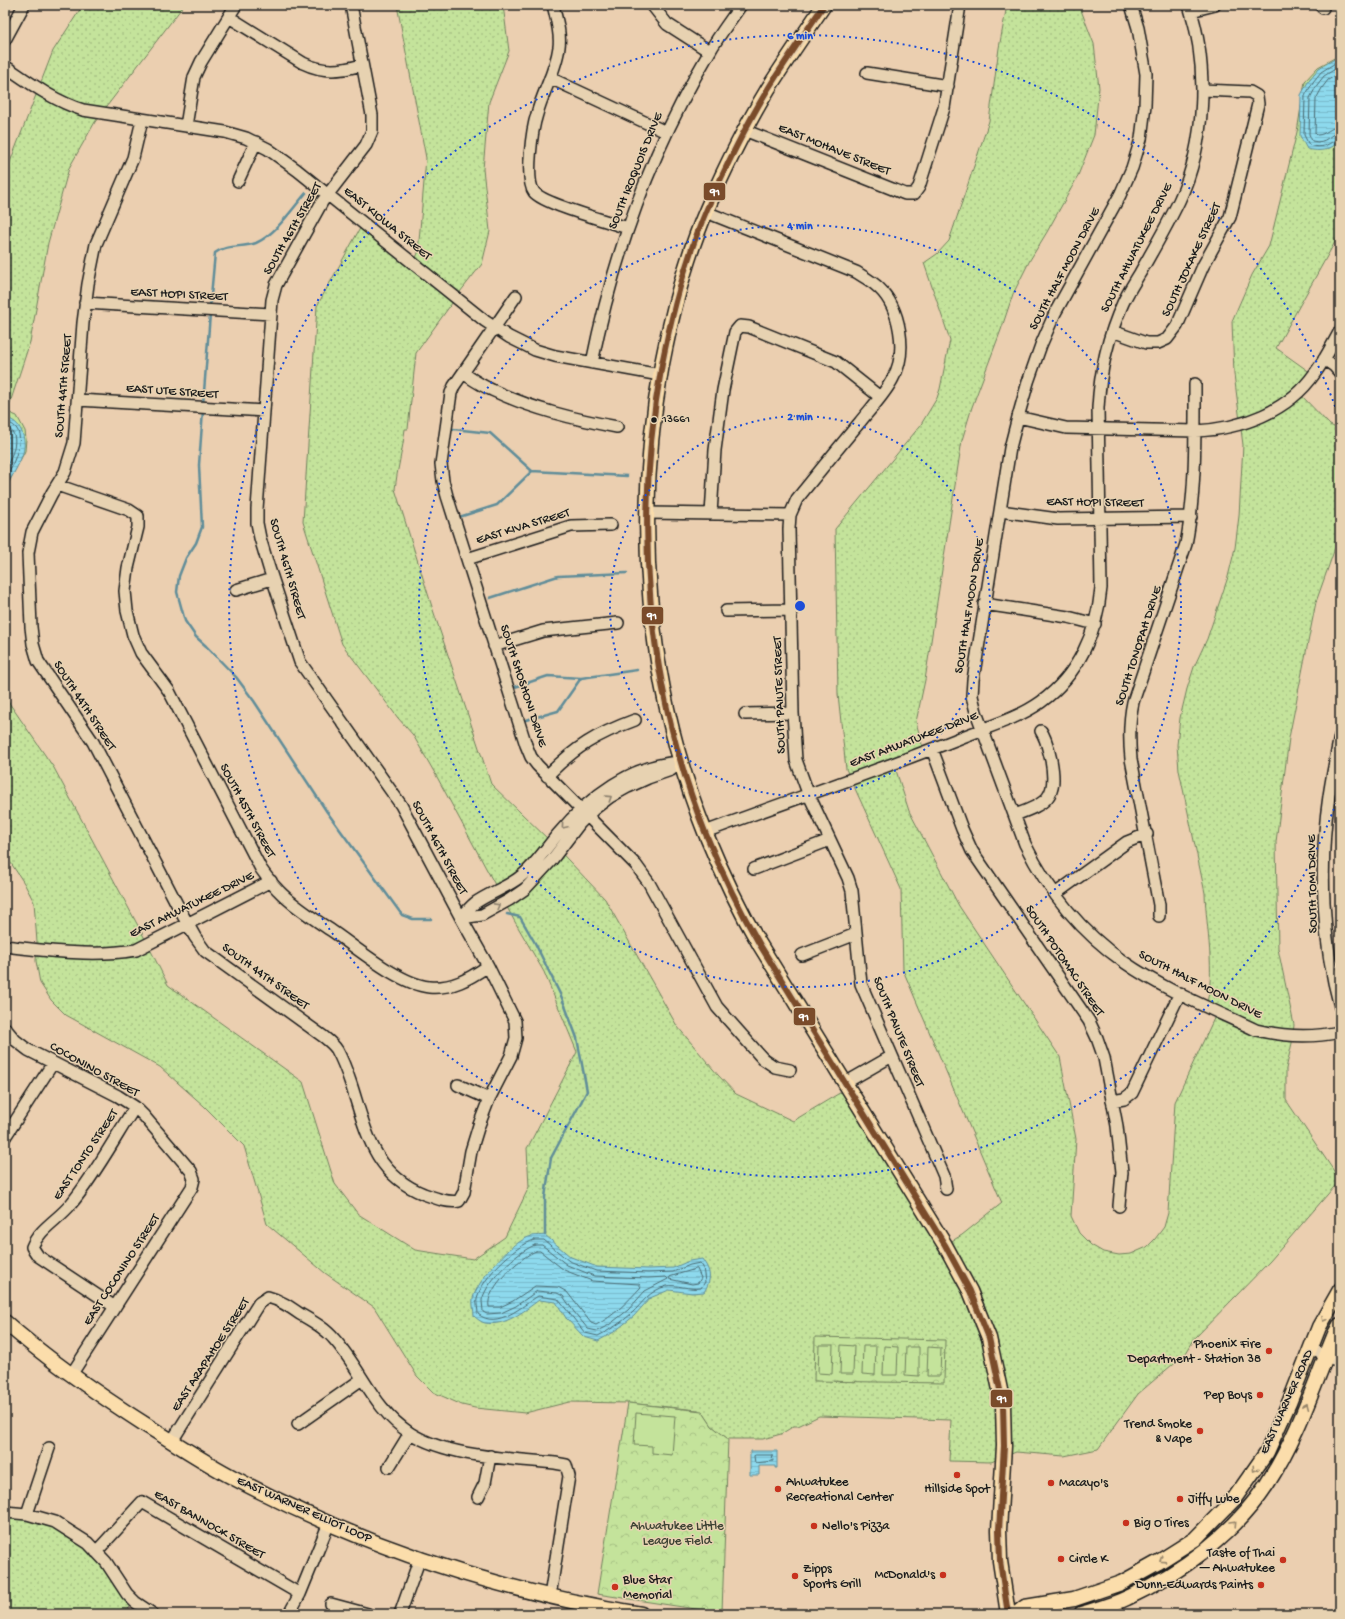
<svg xmlns="http://www.w3.org/2000/svg" width="1345" height="1619" font-family="'Gochi Hand',sans-serif">
<style>
.grass{fill:url(#grass-dots);stroke:#70805c}
.park{fill:url(#park-crowns);stroke:#70805c}
.pitch{fill:#c4e39b;stroke:#70805c}
.water{fill:url(#water-rules);stroke:#608d99}
.lines{fill:none;stroke-linecap:round;stroke-linejoin:round}
.shore{stroke:#496870;stroke-width:1}
.stream{stroke:#608d99;stroke-width:2.5}
.minor-casing{stroke:#1c1c1c;stroke-width:14}
.major-casing{stroke:#1c1c1c;stroke-width:17}
.minor{stroke:#e7d2b1;stroke-width:11}
.major{stroke:#fbddab;stroke-width:14}
.bus-1-casing{stroke:#e7d2b1;stroke-width:9}
.bus-1{stroke:#7a4b2a;stroke-width:6}
.oneway{stroke:#8c806e}
.oneway2{stroke:#97866b}
.ring{fill:none;stroke:#1d4ed8;stroke-width:2;stroke-dasharray:2 4}
.bus-dot{fill:#1c1c1c;stroke:#e7d2b1;stroke-width:1.5}
.poi-dot{fill:#c8321e;stroke:#e7d2b1;stroke-width:1.5}
.labels{text-anchor:middle;dominant-baseline:central;stroke-width:3;stroke-linejoin:round;paint-order:stroke}
.bus-label{font-size:12px;fill:#1c1c1c;stroke:#e7d2b1;text-anchor:start}
.street-label{font-size:13px;fill:#1c1c1c;stroke:#e7d2b1}
.poi-label{font-size:13px;fill:#1c1c1c;stroke:#e7d2b1;text-anchor:start}
.park-label{font-size:13px;fill:#3e4435;stroke:#e7d2b1}
.centre{fill:#1d4ed8;stroke:#e7d2b1;stroke-width:2}
.ring-label{font-size:12px;text-anchor:middle;font-weight:bold;fill:#1d4ed8;stroke:#e7d2b1;stroke-width:3;stroke-linejoin:round;paint-order:stroke}
.line-badge{stroke:#e7d2b1;stroke-width:1.5}
.badge-label{font-size:11px;text-anchor:middle;font-weight:bold;fill:#fff}
</style>
<defs>
<pattern id="grass-dots" width="8" height="8" patternUnits="userSpaceOnUse"><rect width="8" height="8" fill="#c4e39b"/><path d="M2 2h.1M6 6h.1" fill="none" stroke="#a8c285" stroke-width="1.8" stroke-linecap="round"/></pattern>
<pattern id="park-crowns" width="20" height="18" patternUnits="userSpaceOnUse"><rect width="20" height="18" fill="#c4e39b"/><path d="M2 6a3 3 0 1 1 6 0M12 15a3 3 0 1 1 6 0" fill="none" stroke="#a8c285"/></pattern>
<pattern id="water-rules" width="6" height="5" patternUnits="userSpaceOnUse"><rect width="6" height="5" fill="#8dd9ed"/><path d="M0 2.5h6" fill="none" stroke="#79bacb"/></pattern>
</defs>
<rect width="100%" height="100%" fill="#ebcfb0"/>
<filter id="ink" filterUnits="userSpaceOnUse"><feTurbulence type="fractalNoise" baseFrequency=".025" numOctaves="2"/><feDisplacementMap in="SourceGraphic" scale="8" xChannelSelector="R" yChannelSelector="G"/><feConvolveMatrix kernelMatrix="1 2 1 2 8 2 1 2 1" color-interpolation-filters="sRGB"/></filter>
<g filter="url(#ink)">
<!-- grass -->
<path class="grass" d="M83,5H184L107,106L95,122L69,168L48,243L30,342L7,412L17,416L25,431L26,439L25,451L5,490V175L53,51Z
M397,5H503L509,51L489,102L483,169L490,231L482,264L460,292L416,353L408,429H405C403,450 397,469 395,489L433,610L491,784L551,842L605,899L677,1026L718,1075L736,1094L793,1121L848,1088L945,1245L962,1235L1002,1203L903,970L901,889L846,769L838,694L835,529L920,426L937,398L940,389L950,340L924,263L937,254L949,241L989,121L999,48L1007,5H1079L1094,44L1099,88L1094,135L1077,178L1047,232L1030,260L1013,294L1001,330L972,407L962,440L925,680L916,722L924,752L894,764L909,811L959,906L1060,1057L1076,1139L1071,1216L1079,1233L1091,1245L1103,1252L1119,1255L1131,1254L1147,1247L1155,1239L1164,1227L1168,1213L1175,1102L1217,1012L1206,1006C1216,972 1206,928 1205,893L1179,770L1177,745L1180,718L1187,689L1194,667L1207,639L1228,577L1235,548L1239,516L1243,445L1234,374L1232,321L1252,275L1269,246L1297,132L1305,81L1318,67L1340,55V233L1276,348L1314,375L1298,392L1330,425L1340,430V534L1316,602L1289,738L1276,842L1278,949L1294,1025L1292,1043L1286,1069V1100L1340,1180L1270,1261L1195,1338L1186,1353L1138,1394L1098,1449L1064,1456L1016,1452L991,1462L949,1461L951,1420L819,1416L798,1426H794L781,1434L763,1439H728L712,1426L704,1414L698,1410L628,1403L569,1402L525,1413L475,1408L462,1405L433,1392L417,1376L374,1307L325,1273L267,1224L244,1146L204,1106L160,1067L66,1015L51,1000L40,983L36,961L37,942L34,902L24,883L5,854V697L54,768L144,937L168,985L303,1082L335,1184L358,1214L415,1250L473,1259L505,1237L529,1187L527,1148L529,1145L577,1052L544,972L515,922L437,777L413,735L398,718L342,644L303,522L317,306L363,223L414,263L418,253L426,158Z
M5,1512L27,1514L88,1543L135,1602L123,1614H5Z"/>
<!-- park -->
<path class="park" d="M815,1337L945,1340L944,1383L814,1381Z
M628,1403L702,1411L712,1426L728,1439L722,1612L709,1611L597,1594Z"/>
<!-- pitch -->
<path class="pitch" d="M819,1345H833L832,1374L818,1373Z
M841,1345L854,1346L853,1374H840Z
M863,1346H876L875,1375L862,1374Z
M884,1346L898,1347L897,1375H883Z
M906,1347H919V1376L905,1375Z
M928,1347L941,1348L940,1376H927Z
M636,1413L675,1416L672,1455L652,1453V1446L634,1445Z"/>
<!-- water -->
<path class="water" d="M1340,56V138C1333,151 1320,152 1307,149L1300,136L1301,95L1309,80L1319,68Z
M5,418C21,420 27,439 23,453C19,465 12,477 5,487Z
M545,1235L571,1257L597,1267L649,1269L673,1268L689,1261L702,1259C711,1271 712,1279 704,1292L692,1293L669,1290L650,1298L634,1316L614,1332L598,1341L584,1337L566,1318L556,1302L539,1300C524,1311 505,1327 485,1323C481,1322 477,1319 474,1316C474,1311 472,1303 473,1298C478,1279 513,1240 532,1236C536,1235 541,1236 545,1235Z
M750,1451H777V1468H775V1466H759V1475H750Z"/>
<g class="lines">
<!-- shore -->
<path class="shore" d="M1340,60L1321,72L1313,82L1305,96L1304,135L1309,145C1317,148 1325,147 1332,142C1335,140 1336,138 1340,137
M1340,66L1324,76L1317,85L1310,98L1309,134L1312,141C1327,145 1329,133 1340,132
M1340,73L1328,80L1322,88L1316,99L1315,133L1317,135C1326,135 1330,127 1340,126
M5,422C34,427 12,465 5,480
M5,427C24,433 11,458 5,469
M534,1240H544L569,1261L596,1271L648,1273L673,1272L690,1265L700,1263L703,1267L705,1282L701,1288C690,1290 675,1284 667,1286C648,1291 644,1302 631,1314C621,1323 610,1330 598,1336L585,1333L558,1299L538,1296C522,1306 497,1330 478,1314C478,1309 476,1303 477,1298C483,1277 513,1247 534,1240Z
M535,1245H542L567,1265L594,1276L648,1278L666,1277L668,1279L645,1291L628,1310L609,1325L597,1331L588,1329L574,1312L563,1296L557,1293L537,1291L516,1306L501,1313L487,1314L483,1312C483,1309 482,1303 482,1300C487,1280 517,1252 535,1245Z
M536,1251H540L564,1270L592,1281L639,1284L641,1287C627,1302 614,1316 596,1325L591,1323L567,1292L558,1287L535,1286L513,1301L500,1307H489C485,1289 520,1257 536,1251Z
M697,1269L701,1278L698,1283L692,1284L669,1279L670,1277Z
M756,1455H772L773,1461L755,1463L754,1456Z"/>
<!-- stream -->
<path class="stream" d="M210,307L215,253C226,244 243,248 256,243C276,234 292,209 306,193
M203,405L210,314
M203,410L199,465L202,527L196,543L186,558L179,576L177,592L185,621L196,637L206,646L236,677L254,701L327,812L402,915L413,919H431
M453,429L490,433L532,471
M456,518L497,505L532,471L627,476
M490,598L558,576L627,573
M515,687L548,676L581,678
M526,720L558,711L581,678L637,670
M507,914L520,917L535,943L562,998L577,1038L587,1091L551,1158L545,1197V1235"/>
<defs>
<path id="minor" d="M553,5C556,18 561,33 559,47C556,71 543,91 537,114C532,129 525,180 534,192C543,204 610,222 628,228
M652,5L667,24L709,51
M1131,5L1138,28L1146,74L1145,106L1141,139L1132,168L1120,195L1055,313L1041,345L1028,382L1018,417L1010,448L973,680L972,696L976,712L1025,844C1048,891 1081,932 1124,962C1164,990 1212,1009 1256,1030C1285,1037 1311,1038 1340,1032
M1320,5L1323,8
M1191,11L1215,5
M229,17L303,63C324,73 340,71 362,65
M5,40L24,5
M5,66C30,83 54,101 83,110L225,132L246,138L268,149L297,170L485,321L509,337L535,350L555,356L660,375
M867,73L948,86
M550,78L666,132
M142,120L133,158L96,244L88,284L83,323L74,443L65,472L52,493L32,532L28,553L31,627L33,644L38,661L93,742L181,912L195,937L205,951L324,1037C329,1041 334,1045 337,1050C343,1061 347,1072 351,1084C366,1130 373,1174 424,1194C435,1198 447,1203 459,1201L464,1192L471,1151L479,1125L489,1099L511,1056L516,1038L515,1021L488,966L461,918L401,805L300,662L269,568L260,538L257,523V509L272,300L276,285L322,202L366,145L372,131V115L351,5
M186,126L194,77L201,62L236,5
M744,130L905,194H914L919,187L944,108L960,5
M238,181L256,142
M706,212L856,272C864,277 872,281 879,288C900,308 908,352 893,378C885,394 871,408 860,422C839,447 818,473 797,499L790,515L789,529L793,713L796,760L808,793L848,878L852,891L861,984L944,1176L946,1189
M516,296L454,386L451,393L441,464L443,481L447,496L526,745L531,757L537,765L636,865L649,883L717,1007L763,1059L775,1067L790,1070
M85,303L271,314
M1112,331L1146,343H1158L1167,339L1177,326L1203,266L1230,217L1258,104L1257,96L1250,92L1202,90
M1324,359L1334,366L1340,373
M592,363C614,253 652,149 709,53C718,36 730,21 741,5
M463,373C472,379 482,386 492,390C532,409 574,419 617,427
M78,400L264,411
M1018,417L1066,428L1195,431C1241,429 1288,412 1315,373C1325,360 1332,345 1340,331
M57,485L129,510L138,516V527L128,568L125,591L127,611L133,635L141,653L169,691L261,869C266,876 272,884 278,890C293,906 313,918 332,931C357,948 399,984 429,987C452,989 469,979 488,966
M1000,511L1058,519L1191,517
M647,513L790,515
M711,514L715,450L723,390L735,332L740,326L749,327L836,362L880,397
M467,559L571,526L611,525
M236,590L272,579
M984,604L1068,617L1095,624
M726,611L791,610
M494,646L543,631L618,623
M745,714L793,713
M1340,736C1336,756 1332,776 1329,796C1319,863 1322,942 1340,1007
M932,749L962,829L972,851L1089,1021L1097,1038L1104,1058L1117,1126L1122,1172L1119,1206
M547,776C575,747 597,734 635,720
M1015,815C1047,803 1058,798 1051,760C1048,749 1047,740 1041,731
M705,832C788,801 872,773 955,740C983,728 1016,720 1041,702C1078,675 1097,633 1101,588L1098,408C1100,371 1108,336 1123,303C1128,292 1134,283 1140,273C1153,250 1167,226 1179,201C1206,144 1209,65 1189,5
M754,869L830,840
M1055,894L1127,842L1147,834
M1159,916V905L1131,759C1129,739 1129,721 1133,702L1186,544C1196,492 1195,438 1195,384
M461,918L482,915L509,900L525,889L551,861L580,823L593,810L610,797L628,787L648,778L671,770L681,762
M461,918C465,913 470,907 475,903C489,893 506,888 520,877C535,866 546,848 558,834C589,797 632,764 681,762
M5,946C47,951 94,957 136,950L271,881
M802,955L856,934
M5,1028L15,1040L28,1050L118,1096L135,1107L144,1116L191,1171L194,1179L192,1187L71,1375
M845,1083L892,1056
M458,1085L489,1099
M1112,1101L1124,1099L1132,1093L1180,993
M5,1137L53,1063
M115,1307L38,1256L32,1247C39,1229 59,1219 71,1204C95,1175 114,1139 135,1107
M1311,1349L1340,1362
M298,1424L362,1379
M172,1441L259,1303L268,1297C280,1300 290,1307 300,1314C312,1321 325,1328 334,1339C362,1370 373,1409 410,1433C450,1458 510,1458 555,1463L566,1465L569,1476L550,1596
M389,1467L410,1433
M478,1497L485,1483L490,1456
M5,1512L27,1514L55,1522L88,1543L106,1562L127,1594L135,1602L153,1614
M27,1514L49,1448
M96,1552L142,1502L300,1594
M331,1604L368,1614
M289,1614L300,1594L329,1523
M400,1614L420,1558"/>
<path id="major" d="M824,5C805,33 786,60 768,89C745,127 725,168 707,209C686,258 672,312 662,364C633,520 646,684 705,832C721,871 739,909 760,945L945,1245L970,1291L989,1338L1003,1404L1004,1446L999,1530L1000,1561L1008,1614
M5,1322C49,1361 99,1395 149,1427C177,1444 205,1463 234,1478C361,1545 500,1592 641,1614
M1016,1614L1025,1607L1074,1599L1121,1583L1157,1563L1195,1539L1234,1499L1267,1452L1289,1403L1319,1327L1340,1290
M1081,1614C1097,1609 1113,1605 1127,1598C1181,1573 1234,1534 1267,1484C1297,1438 1314,1385 1335,1334L1340,1325"/>
</defs>
<!-- minor casing -->
<use href="#minor" class="minor-casing"/>
<!-- major casing -->
<use href="#major" class="major-casing"/>
<!-- minor -->
<use href="#minor" class="minor"/>
<!-- major -->
<use href="#major" class="major"/>
<defs>
<path id="bus-1" d="M824,5C805,33 786,60 768,89C745,127 725,168 707,209C686,258 672,312 662,364C633,520 646,684 705,832C721,871 739,909 760,945L945,1245L970,1291L989,1338L1003,1404L1004,1446L999,1530L1000,1561L1008,1614"/>
</defs>
<!-- bus-1 casing -->
<use href="#bus-1" class="bus-1-casing"/>
<!-- bus-1 -->
<use href="#bus-1" class="bus-1"/>
</g>
<!-- one-way arrows -->
<defs><path id="oneway-chevron" d="M-2-3.5L2.5 0L-2 3.5" fill="none" stroke-width="1.6" stroke-linecap="round" stroke-linejoin="round"/></defs>
<g class="oneway">
<use href="#oneway-chevron" transform="translate(609 798) rotate(-33)"/>
<use href="#oneway-chevron" transform="translate(564 826) rotate(130)"/>
<use href="#oneway-chevron" transform="translate(497 906) rotate(-29)"/>
</g>
<g class="oneway2">
<use href="#oneway-chevron" transform="translate(1324 1319) rotate(119)"/>
<use href="#oneway-chevron" transform="translate(1306 1406) rotate(-67)"/>
<use href="#oneway-chevron" transform="translate(1255 1469) rotate(124)"/>
<use href="#oneway-chevron" transform="translate(1234 1523) rotate(-47)"/>
<use href="#oneway-chevron" transform="translate(1162 1560) rotate(148)"/>
</g>
</g>
<!-- distance rings -->
<g class="ring">
<circle cx="800" cy="606" r="190"/>
<circle cx="800" cy="606" r="381"/>
<path d="M1340 792A571 571 0 1 1 1340 420"/>
</g>
<!-- markers -->
<circle class="bus-dot" cx="654" cy="420" r="3.5"/>
<g class="poi-dot">
<circle cx="1269" cy="1351" r="4"/>
<circle cx="1260" cy="1395" r="4"/>
<circle cx="1200" cy="1431" r="4"/>
<circle cx="957" cy="1475" r="4"/>
<circle cx="1051" cy="1483" r="4"/>
<circle cx="778" cy="1489" r="4"/>
<circle cx="1180" cy="1499" r="4"/>
<circle cx="1126" cy="1523" r="4"/>
<circle cx="814" cy="1526" r="4"/>
<circle cx="1061" cy="1559" r="4"/>
<circle cx="1283" cy="1560" r="4"/>
<circle cx="943" cy="1575" r="4"/>
<circle cx="795" cy="1576" r="4"/>
<circle cx="1261" cy="1585" r="4"/>
<circle cx="615" cy="1587" r="4"/>
</g>
<g class="labels">
<!-- bus labels -->
<g class="bus-label">
<text x="662" y="420">13661</text>
</g>
<!-- street labels -->
<g class="street-label">
<text transform="translate(834 150) rotate(22)">EAST MOHAVE STREET</text>
<text transform="translate(636 171) rotate(-68)">SOUTH IROQUOIS DRIVE</text>
<text transform="translate(387 224) rotate(39)">EAST KIOWA STREET</text>
<text transform="translate(293 229) rotate(-60)">SOUTH 46TH STREET</text>
<text transform="translate(1137 248) rotate(-63)">SOUTH AHWATUKEE DRIVE</text>
<text transform="translate(1192 260) rotate(-65)">SOUTH JOKAKE STREET</text>
<text transform="translate(1065 269) rotate(-62)">SOUTH HALF MOON DRIVE</text>
<text transform="translate(179 295) rotate(3)">EAST HOPI STREET</text>
<text transform="translate(64 386) rotate(-85)">SOUTH 44TH STREET</text>
<text transform="translate(172 392) rotate(4)">EAST UTE STREET</text>
<text transform="translate(1095 503) rotate(1)">EAST HOPI STREET</text>
<text transform="translate(523 527) rotate(-17)">EAST KIVA STREET</text>
<text transform="translate(287 569) rotate(74)">SOUTH 46TH STREET</text>
<text transform="translate(970 606) rotate(-81)">SOUTH HALF MOON DRIVE</text>
<text transform="translate(1139 646) rotate(-72)">SOUTH TONOPAH DRIVE</text>
<text transform="translate(523 686) rotate(72)">SOUTH SHOSHONI DRIVE</text>
<text transform="translate(780 695) rotate(-92)">SOUTH PAIUTE STREET</text>
<text transform="translate(84 706) rotate(57)">SOUTH 44TH STREET</text>
<text transform="translate(914 740) rotate(-21)">EAST AHWATUKEE DRIVE</text>
<text transform="translate(247 811) rotate(62)">SOUTH 45TH STREET</text>
<text transform="translate(439 848) rotate(62)">SOUTH 46TH STREET</text>
<text transform="translate(1313 884) rotate(-91)">SOUTH TOMI DRIVE</text>
<text transform="translate(192 905) rotate(-26)">EAST AHWATUKEE DRIVE</text>
<text transform="translate(1064 961) rotate(56)">SOUTH POTOMAC STREET</text>
<text transform="translate(265 977) rotate(36)">SOUTH 44TH STREET</text>
<text transform="translate(1200 985) rotate(27)">SOUTH HALF MOON DRIVE</text>
<text transform="translate(898 1032) rotate(68)">SOUTH PAIUTE STREET</text>
<text transform="translate(94 1070) rotate(29)">COCONINO STREET</text>
<text transform="translate(86 1155) rotate(-56)">EAST TONTO STREET</text>
<text transform="translate(122 1270) rotate(-57)">EAST COCONINO STREET</text>
<text transform="translate(211 1355) rotate(-57)">EAST ARAPAHOE STREET</text>
<text transform="translate(1287 1402) rotate(-66)">EAST WARNER ROAD</text>
<text transform="translate(304 1510) rotate(24)">EAST WARNER ELLIOT LOOP</text>
<text transform="translate(209 1525) rotate(30)">EAST BANNOCK STREET</text>
</g>
<!-- poi labels -->
<g class="poi-label">
<text x="1261" y="1344" text-anchor="end">Phoenix Fire<tspan x="1261" dy="15">Department - Station 38</tspan></text>
<text x="1252" y="1395" text-anchor="end">Pep Boys</text>
<text x="1192" y="1424" text-anchor="end">Trend Smoke<tspan x="1192" dy="15">&amp; Vape</tspan></text>
<text x="786" y="1482">Ahwatukee<tspan x="786" dy="15">Recreational Center</tspan></text>
<text x="1059" y="1483">Macayo's</text>
<text x="957" y="1489" text-anchor="middle">Hillside Spot</text>
<text x="1188" y="1499">Jiffy Lube</text>
<text x="1134" y="1523">Big O Tires</text>
<text x="822" y="1526">Nello's Pizza</text>
<text x="1275" y="1553" text-anchor="end">Taste of Thai<tspan x="1275" dy="15">— Ahwatukee</tspan></text>
<text x="1069" y="1559">Circle K</text>
<text x="803" y="1569">Zipps<tspan x="803" dy="15">Sports Grill</tspan></text>
<text x="935" y="1575" text-anchor="end">McDonald's</text>
<text x="623" y="1580">Blue Star<tspan x="623" dy="15">Memorial</tspan></text>
<text x="1253" y="1585" text-anchor="end">Dunn-Edwards Paints</text>
</g>
<!-- park labels -->
<g class="park-label">
<text x="677" y="1526">Ahwatukee Little<tspan x="677" dy="15">League Field</tspan></text>
</g>
</g>
<circle cx="800" cy="606" r="6" class="centre"/>
<g class="ring-label">
<text x="800" y="39">6 min</text>
<text x="800" y="229">4 min</text>
<text x="800" y="420">2 min</text>
</g>
<g class="line-badge">
<rect x="703" y="182" width="23" height="19" rx="4" fill="#7a4b2a"/>
<rect x="641" y="606" width="23" height="19" rx="4" fill="#7a4b2a"/>
<rect x="793" y="1007" width="23" height="19" rx="4" fill="#7a4b2a"/>
<rect x="990" y="1389" width="23" height="19" rx="4" fill="#7a4b2a"/>
</g>
<g class="badge-label">
<text x="715" y="195">91</text>
<text x="652" y="619">91</text>
<text x="804" y="1020">91</text>
<text x="1002" y="1402">91</text>
</g>
<!-- margin -->
<rect width="1345" height="1619" fill="none" stroke="#e7d2b1" stroke-width="20"/>
<rect x="10" y="10" width="1325" height="1599" fill="none" stroke="#1c1c1c" stroke-width="1.5" filter="url(#ink)"/>
</svg>
